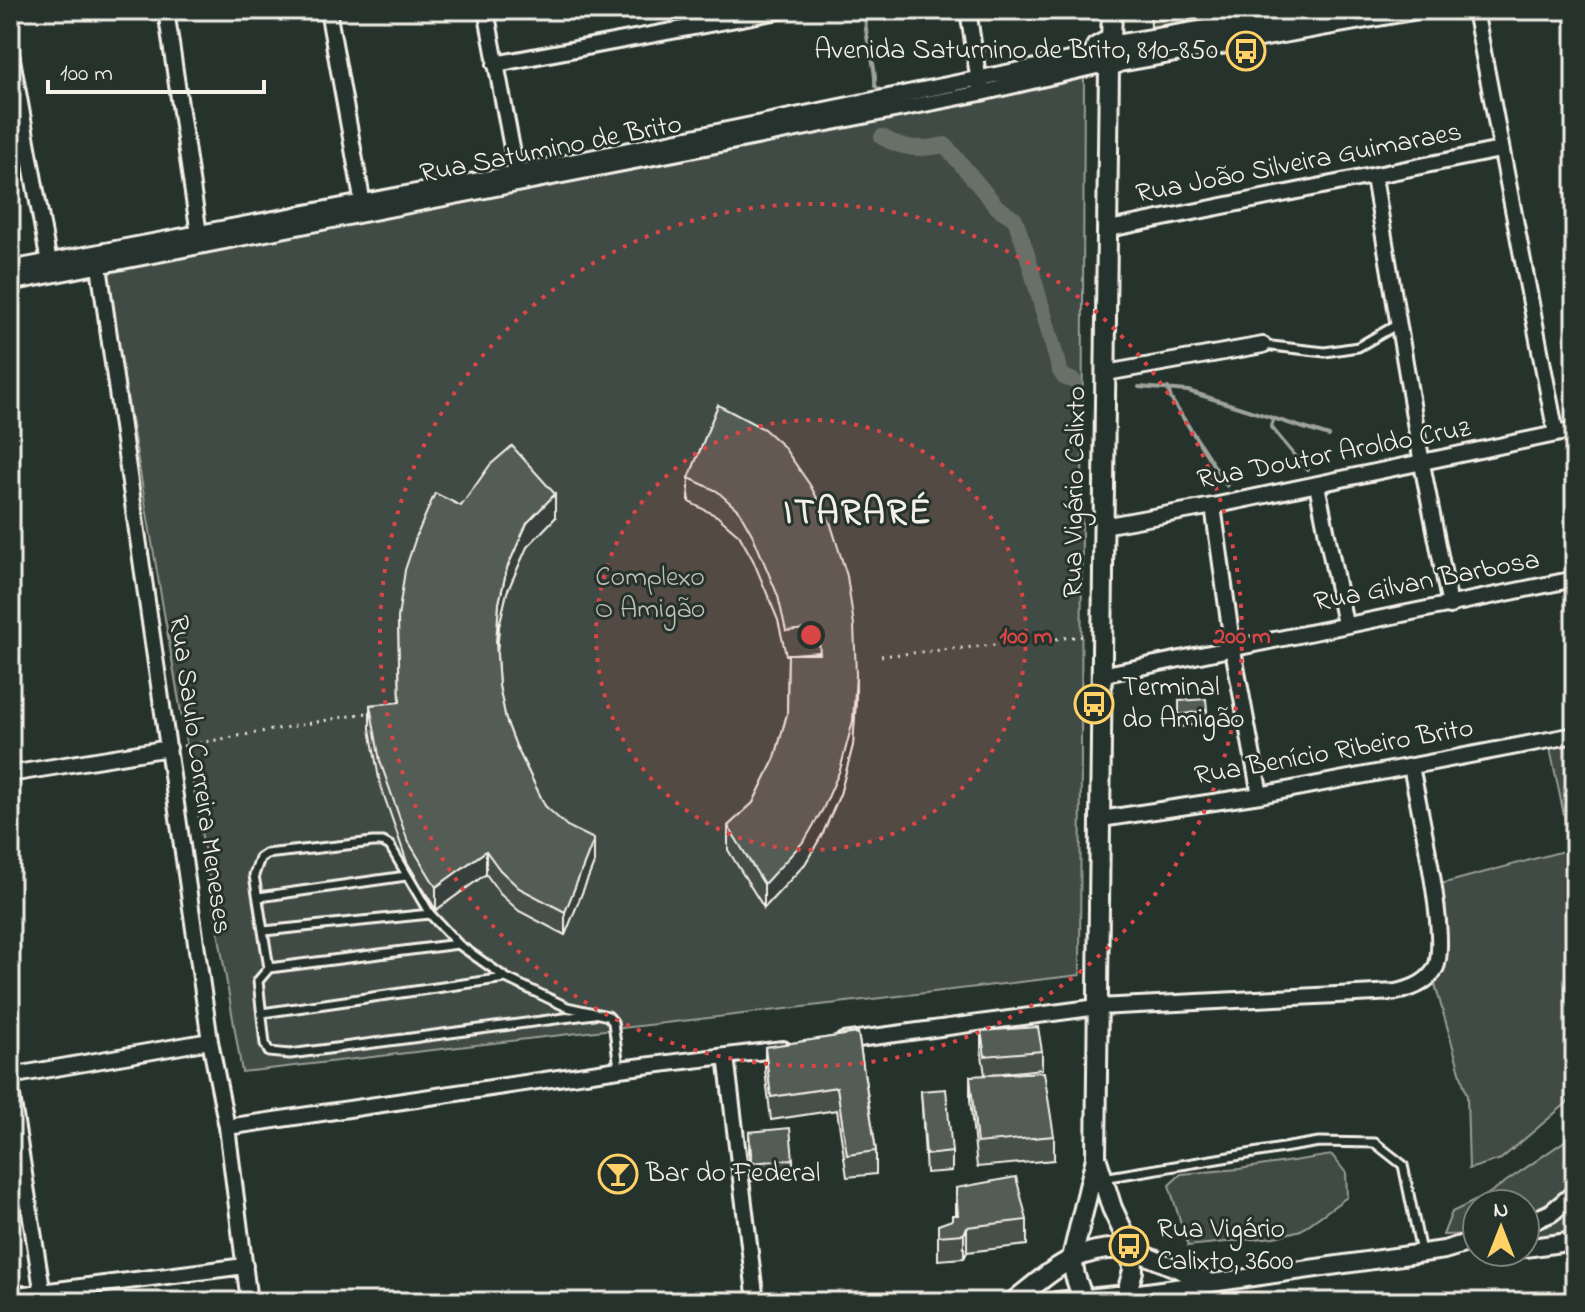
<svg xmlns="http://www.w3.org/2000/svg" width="1585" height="1312" font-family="'Indie Flower',sans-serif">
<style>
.green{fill:#414b45;stroke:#9a9e96;stroke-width:2}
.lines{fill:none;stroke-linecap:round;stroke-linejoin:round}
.stream{stroke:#9fa39b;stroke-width:4}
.canal{stroke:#676f68;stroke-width:16}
.service-casing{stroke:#f4f1e8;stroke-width:13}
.minor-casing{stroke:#f4f1e8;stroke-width:20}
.tertiary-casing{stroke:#f4f1e8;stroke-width:22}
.secondary-casing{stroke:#f4f1e8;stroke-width:24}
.path{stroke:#f4f1e8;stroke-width:3;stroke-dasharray:2 6;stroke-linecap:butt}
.service{stroke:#26332d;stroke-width:7}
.minor{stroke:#26332d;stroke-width:14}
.tertiary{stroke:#26332d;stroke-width:16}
.secondary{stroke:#26332d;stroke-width:18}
.wall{fill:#474f49;stroke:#f4f1e8;stroke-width:2;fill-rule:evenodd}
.shaded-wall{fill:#39403c;stroke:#f4f1e8;stroke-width:2}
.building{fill:#525c55;stroke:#f4f1e8;stroke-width:2}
.ring{fill:none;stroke:#da4645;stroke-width:4;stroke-dasharray:4 8}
.labels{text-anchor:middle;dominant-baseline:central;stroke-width:6;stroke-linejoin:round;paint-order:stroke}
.poi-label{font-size:28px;fill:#f4f1e8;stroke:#26332d;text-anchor:start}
.street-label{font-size:28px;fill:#f4f1e8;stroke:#26332d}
.park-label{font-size:28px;fill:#bebfb7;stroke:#26332d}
.district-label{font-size:36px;font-weight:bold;letter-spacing:2px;fill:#f4f1e8;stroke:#26332d}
.centre{fill:#da4645;stroke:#26332d;stroke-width:4}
.ring-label{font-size:24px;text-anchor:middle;font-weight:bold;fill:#da4645;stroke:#26332d;stroke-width:6;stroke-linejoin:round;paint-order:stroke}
</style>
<rect width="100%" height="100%" fill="#26332d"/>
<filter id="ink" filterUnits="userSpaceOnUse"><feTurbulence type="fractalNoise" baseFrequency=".0125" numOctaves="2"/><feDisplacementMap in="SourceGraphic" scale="16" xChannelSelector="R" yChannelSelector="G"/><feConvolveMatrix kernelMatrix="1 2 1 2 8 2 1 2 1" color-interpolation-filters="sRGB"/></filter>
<g filter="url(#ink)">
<!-- green -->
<path class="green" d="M1084,71L1080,975L242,1072L105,266Z
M1575,741V1096L1501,1159L1469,1169L1467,1096L1434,981L1444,968L1441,884L1571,849L1550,748Z
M1575,1134V1180L1570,1189L1525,1216V1204H1477V1234L1443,1235L1452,1212L1485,1196Z
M1332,1155L1346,1173L1347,1197L1301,1230L1274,1237L1188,1246L1169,1185L1181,1174L1239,1169Z
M1575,1198V1237L1525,1244V1227Z"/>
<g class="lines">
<!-- stream -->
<path class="stream" d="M861,12L866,15C863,39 877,61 875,86L882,92
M1139,387L1188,391L1329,436
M1168,388L1171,399L1227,486
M1273,419L1271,427L1307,470"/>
<!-- canal -->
<path class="canal" d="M882,137C905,150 920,150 945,145L997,207L1015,219L1026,251L1060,371L1064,377L1074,381"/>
<defs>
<path id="service" d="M1263,345L1325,352L1358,347L1398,324
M259,897L406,876
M264,931L430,914
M269,968L458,944
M262,1013L505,978
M594,1014L290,1054L269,1052L265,1044L258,981L269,968L254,875L260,858L266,854L373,842H383L390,846L430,914L458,944L506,978L567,1007L608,1016L613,1022L619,1068
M1103,1178L1319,1142L1375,1143L1403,1165L1421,1252"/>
<path id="minor" d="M166,10L200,241
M328,10L364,210
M486,10L518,180
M968,10L980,89
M1475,10L1556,434
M10,48L49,263
M495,64L784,10
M1374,177L1422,464L1450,606
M1109,229L1500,150
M98,259L210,1041L227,1127L249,1302
M10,269L517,173L1094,55
M10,283L981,93L1101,65
M1106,373L1263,345
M1317,485L1345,624
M1213,506L1233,650L1260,795
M1103,526L1213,506L1575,430
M1101,675L1575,579
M10,774L169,748
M1101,819L1260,795L1575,735
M843,1041L1098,1007L1396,992C1411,989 1429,982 1436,967C1449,936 1418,805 1411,766
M726,1056L756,1302
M10,1076L210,1041
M10,1084L44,1302
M227,1127L619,1069L783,1049
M10,1296L245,1266"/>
<path id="tertiary" d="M1525,1224L1551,1213L1575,1193
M1525,1248L1575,1241
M1132,1250L1212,1283
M1126,1295L1444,1250L1477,1240"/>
<path id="secondary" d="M1111,41L1112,10
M1116,45L1326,10
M1119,62L1120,51L1115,43L1107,41L1096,47L1095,59C1102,69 1110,68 1119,62L1412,10
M1083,1299L1075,1276L1072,1258L1096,1158L1109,67
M1013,1302C1051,1272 1080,1242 1132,1250
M1057,1302L1126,1295L1133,1271L1132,1250L1112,1208L1097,1160"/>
</defs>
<!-- service casing -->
<use href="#service" class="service-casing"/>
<!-- minor casing -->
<use href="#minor" class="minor-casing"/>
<!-- tertiary casing -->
<use href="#tertiary" class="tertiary-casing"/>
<!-- secondary casing -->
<use href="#secondary" class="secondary-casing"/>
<!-- path -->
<path class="path" d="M881,656L1085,636
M183,746L372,712"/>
<!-- service -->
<use href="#service" class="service"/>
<!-- minor -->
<use href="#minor" class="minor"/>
<!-- tertiary -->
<use href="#tertiary" class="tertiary"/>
<!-- secondary -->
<use href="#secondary" class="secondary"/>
</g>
<!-- wall -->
<path class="wall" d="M1150,10H1200V19L1151,27Z
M718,405L856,699L853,745L840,794L823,833L805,864L764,908L728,850V826L753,803L775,758L787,714L788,655H786L778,620L753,560L739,535L717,516L689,502V478ZM818,652V654H792Z
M461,506L555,518L527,547L507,592L499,626L497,654L499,686L506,720L516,746L545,806L594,863L565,935L519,911L500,894L486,874L436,910L407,862L380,784L370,729V705L400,702L398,618Z
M1179,701L1207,710V723L1179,727Z
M981,1031L1042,1051V1069L985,1075L981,1049Z
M858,1033L876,1151V1174L847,1177L837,1110L771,1120L765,1070V1047Z
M970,1076L1054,1136V1160L977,1167L970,1100Z
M921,1091L952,1152V1171L926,1173Z
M749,1132L793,1159V1177L752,1181L749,1151Z
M956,1188L1027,1220V1245L967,1252L964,1258L938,1260V1236L952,1220V1215H956Z"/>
<!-- shaded-wall -->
<path class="shaded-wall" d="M555,494V518L527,547L507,592L499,626L496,665V642L499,603L507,568L527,523Z
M856,675V699L853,745L840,794L823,833L805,864L764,908V884Z
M594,839V863L565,935V912Z
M486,851V874L436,910V887Z
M967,1227V1252L964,1258V1234Z"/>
<!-- building -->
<path class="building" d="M1150,10H1200V13L1151,21Z
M718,405L764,429L783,446L810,485L830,522L847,576L854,625L856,675L853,721L840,770L823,809L805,840L764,884L728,826L753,803L775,758L787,714L788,654H820L818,628L786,631L778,596L753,536L739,511L717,491L689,478Z
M512,446L555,494L527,523L507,568L499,603L496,642L499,686L506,720L516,746L545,806L567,826L594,839L565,912L519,888L500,870L486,851L436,887L407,839L380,761L370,705L400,702L398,618L405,570L416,537L435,493L461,506L490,465Z
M1206,699L1207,710L1179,715V701Z
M1038,1027L1042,1051L985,1056L981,1031Z
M858,1033L876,1151L847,1155L837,1087L771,1097L765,1047Z
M1044,1072L1054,1136L977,1143L970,1076Z
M946,1089L952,1152L926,1155L921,1091Z
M790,1128L793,1159L752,1163L749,1132Z
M1016,1177L1027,1220L967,1227L964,1234L938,1236V1225L952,1220V1215H958L956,1188Z"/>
</g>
<!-- distance rings -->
<circle cx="811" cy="635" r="215" fill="#da4645" fill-opacity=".12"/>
<g class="ring">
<circle cx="811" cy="635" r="215"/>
<circle cx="811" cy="635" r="431"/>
</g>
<!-- icons -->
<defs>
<symbol id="bus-ring" viewBox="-11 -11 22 22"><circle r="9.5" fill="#26332d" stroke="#ffd166" stroke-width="1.5"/><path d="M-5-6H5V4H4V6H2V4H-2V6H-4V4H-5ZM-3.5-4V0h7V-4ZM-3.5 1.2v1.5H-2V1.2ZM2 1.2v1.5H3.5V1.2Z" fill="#ffd166"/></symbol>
<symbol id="bar-ring" viewBox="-11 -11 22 22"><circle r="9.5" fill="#26332d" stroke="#ffd166" stroke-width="1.5"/><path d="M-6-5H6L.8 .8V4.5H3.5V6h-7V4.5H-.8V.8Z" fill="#ffd166"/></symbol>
</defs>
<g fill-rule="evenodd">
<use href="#bus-ring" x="1224" y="29" width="44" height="44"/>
<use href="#bus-ring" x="1072" y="682" width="44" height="44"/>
<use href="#bar-ring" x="596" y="1152" width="44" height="44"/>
<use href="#bus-ring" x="1107" y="1224" width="44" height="44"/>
</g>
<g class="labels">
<!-- poi labels -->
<g class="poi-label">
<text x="1218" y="51" text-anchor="end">Avenida Saturnino de Brito, 810-850</text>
<text x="1122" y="688">Terminal<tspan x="1122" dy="32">do Amigão</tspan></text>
<text x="646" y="1174">Bar do Federal</text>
<text x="1157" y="1230">Rua Vigário<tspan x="1157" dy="32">Calixto, 3600</tspan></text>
</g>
<!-- street labels -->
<g class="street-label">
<text transform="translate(551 150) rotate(-11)">Rua Satumino de Brito</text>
<text transform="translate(1299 164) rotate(-11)">Rua João Silveira Guimaraes</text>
<text transform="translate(1334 455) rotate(-11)">Rua Doutor Aroldo Cruz</text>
<text transform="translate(1076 492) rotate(-89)">Rua Vigário Calixto</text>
<text transform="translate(1427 582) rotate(-11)">Rua Gilvan Barbosa</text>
<text transform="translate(1334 753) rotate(-10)">Rua Benício Ribeiro Brito</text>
<text transform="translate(199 775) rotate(82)">Rua Saulo Correira Meneses</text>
</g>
<!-- park labels -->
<g class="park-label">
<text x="650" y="578">Complexo<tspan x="650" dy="32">O Amigão</tspan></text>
</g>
<!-- district labels -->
<g class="district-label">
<text x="858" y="514">ITARARÉ</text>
</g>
</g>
<circle cx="811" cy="635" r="12" class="centre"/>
<g class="ring-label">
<text x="1026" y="643">100 m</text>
<text x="1242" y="643">200 m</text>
</g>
<!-- margin -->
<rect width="1585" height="1312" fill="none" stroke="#26332d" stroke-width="40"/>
<rect x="20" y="20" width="1545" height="1272" fill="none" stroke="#f4f1e8" stroke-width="3" filter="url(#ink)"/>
<!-- north arrow -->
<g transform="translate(1501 1228)"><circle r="38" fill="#26332d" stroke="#787f78" stroke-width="2"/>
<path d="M0-6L14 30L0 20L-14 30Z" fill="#ffd166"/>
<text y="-12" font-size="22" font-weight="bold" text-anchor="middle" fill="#f4f1e8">N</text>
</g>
<!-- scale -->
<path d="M48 80v12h216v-12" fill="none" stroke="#f4f1e8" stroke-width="4"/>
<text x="60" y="80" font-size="24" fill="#f4f1e8" stroke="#26332d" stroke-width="6" paint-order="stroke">100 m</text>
</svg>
